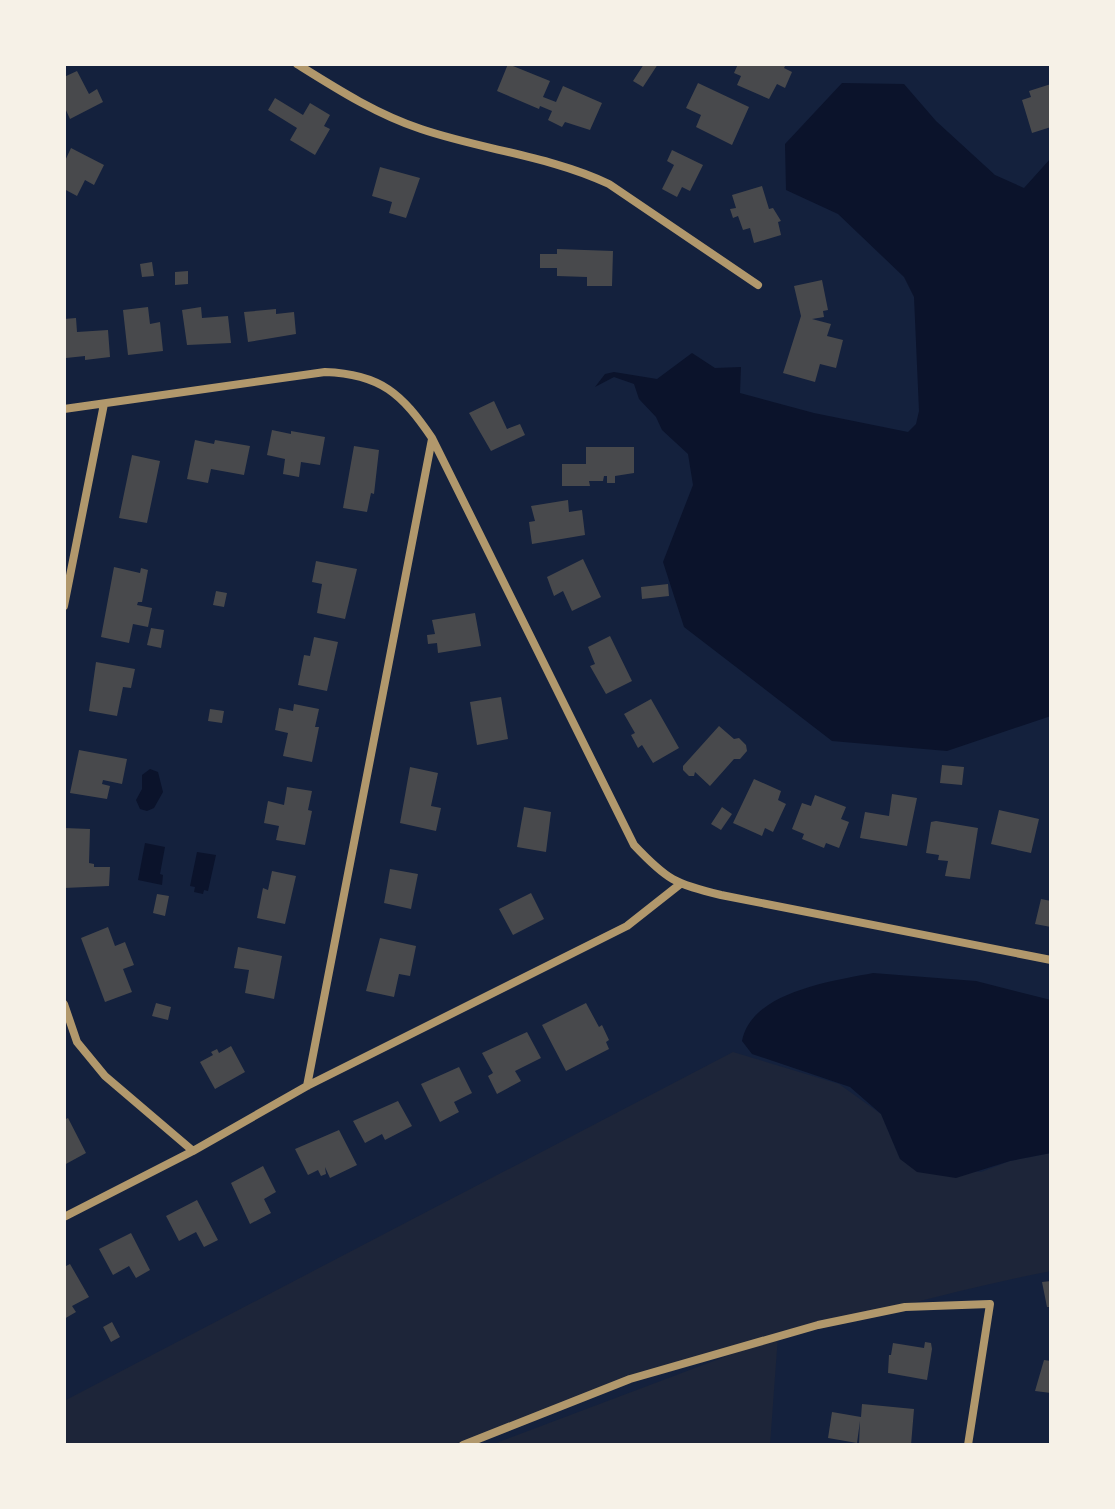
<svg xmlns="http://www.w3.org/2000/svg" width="1115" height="1509" font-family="Mulish,sans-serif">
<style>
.green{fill:#1d2539}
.water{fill:#0b132b}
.building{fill:#48494c}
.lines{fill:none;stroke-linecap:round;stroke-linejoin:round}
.minor{stroke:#b1986c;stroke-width:8}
</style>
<rect width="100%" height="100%" fill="#14213d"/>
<!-- green -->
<path class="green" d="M733,1052L839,1084L881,1114L900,1159L981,1172L1010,1161L1051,1153V1271C959,1289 870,1315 778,1336L770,1445H491L764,1342L630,1379L463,1445H64V1401Z"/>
<!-- water -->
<path class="water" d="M842,83L904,84L936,121L995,175L1024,188L1051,158V716L947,751L832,741L684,627L663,562L693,485L688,454L662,430L656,417L639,399L634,384L614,377L595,387L605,374L614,372L657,379L692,353L715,368L741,367L740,393L814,413L908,432L916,424L919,411L914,297L904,277L838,214L786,190L785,144Z
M150,769L158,772L163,792L154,808L147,811L140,809L136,800L142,789V775Z
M145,843L165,847L160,874L163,875L162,885L138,880Z
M197,852L216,855L208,891L204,890L203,894L194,892L195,887L190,886Z
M873,973L976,981L1051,1000V1153L1010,1161L956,1178L917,1172L900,1159L881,1114L850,1087L752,1054L742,1041C751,992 832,981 873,973Z"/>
<!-- building -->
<path class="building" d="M508,64L550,81L543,97L556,102L563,86L602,103L590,130L565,122L562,127L548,120L552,111L540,106L539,109L497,91Z
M644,64H658L643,87L633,81Z
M738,64H786L784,68L792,72L785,88L777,84L769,99L737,85L741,76L734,73Z
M77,71L89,94L97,89L103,102L70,119L64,106V77Z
M698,83L749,107L732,145L696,127L701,115L686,108Z
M1051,84V127L1032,133L1022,100L1031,97L1029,91Z
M275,98L303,115L310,103L330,115L324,126L330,129L315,155L290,140L297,128L268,110Z
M71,148L104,165L94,185L85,180L77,196L64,189V163Z
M672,150L703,165L690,191L682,187L677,197L662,189L674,165L667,161Z
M380,167L420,178L406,218L389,213L392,202L372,196Z
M762,186L769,209L773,208L781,221L778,222L781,235L754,243L750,228L743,230L738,216L733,218L730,209L736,208L732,195Z
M557,249L613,251L612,286H587V277L557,276V268H540V254H557Z
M152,262L154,276L142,277L140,264Z
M188,271V284L175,285V272Z
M822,280L828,310L823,311L824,317L812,319L831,324L827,336L843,340L836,368L820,364L815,382L783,373L801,316L794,286Z
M148,307L150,324L160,322L163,351L128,355L123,310Z
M201,307L202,318L228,316L231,343L187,345L182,310Z
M276,309V314L294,312L296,334L248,342L244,312Z
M76,318L77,332L108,330L110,357L85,360V356L66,358L64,319Z
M494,401L507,429L520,424L525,435L491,451L469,413Z
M272,430L291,434V431L325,437L320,465L301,462L299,477L283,474L285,459L267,455Z
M195,440L214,444L215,440L250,446L244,475L211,469L208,483L187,479Z
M354,446L379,450L374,494L371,493L367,512L343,508Z
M586,447H634V473L615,476V483H607V476H604L603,481H589L590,486H562V464H586Z
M132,455L160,461L147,523L119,518Z
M568,500L569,512L582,510L585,535L532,544L529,522L535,521L531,506Z
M583,559L601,597L572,611L563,591L554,596L547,577Z
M316,561L357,569L345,619L317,613L322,584L312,582Z
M114,567L140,573L141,568L148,570L142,602H138L137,605L152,608L148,627L133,624L129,643L101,637Z
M668,584L669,596L642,599L641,587Z
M216,591L227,593L224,607L213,605Z
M475,613L481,646L438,653L437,643L428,644L427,635L435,634L432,620Z
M151,628L164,630L161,648L147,645Z
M610,636L632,681L606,694L590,666L595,664L588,647Z
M314,637L338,642L327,691L298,685L304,655L310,656Z
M96,662L135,669L131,688L123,687L117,716L89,711Z
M501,697L508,739L477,745L470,702Z
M651,699L679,748L653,763L642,745L638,748L631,735L635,733L624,714Z
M294,704L319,709L315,727H319L312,762L283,756L288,733L275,730L279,708L293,711Z
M210,709L224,711L222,723L208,721Z
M719,726L734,739L739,738L746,745L747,751L740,759H734L710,786L695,772L694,776H689L683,770V766Z
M79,750L127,759L122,784L103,780L102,784L110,786L107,799L70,793Z
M942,765L964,767L962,785L940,783Z
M410,767L438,773L431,806L441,808L436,831L400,823Z
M754,779L781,791L778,800L786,804L773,832L765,828L762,836L733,823Z
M287,787L312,791L308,810L312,811L305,845L276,840L279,826L264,823L268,801L284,805Z
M892,794L917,798L907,846L860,838L865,812L889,816Z
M815,795L846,807L841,819L849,822L839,848L826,843L824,848L807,841L802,839L804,834L792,829L802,803L811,806Z
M524,807L551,812L546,852L517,847Z
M722,807L732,814L721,830L711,824Z
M999,810L1039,819L1031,853L991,844Z
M936,821L978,828L970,879L945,876L948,861L938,860L939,855L926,853L931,822Z
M64,828L90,829L89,863L94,864V867H110L109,886L64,888Z
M390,869L418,874L411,909L384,903Z
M272,871L296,876L285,924L257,918L263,888L268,890Z
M531,893L544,919L513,935L499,909Z
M157,894L169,896L165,916L153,913Z
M1041,899L1051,901V927L1035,924Z
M108,927L115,946L125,942L134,965L123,969L132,992L105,1002L81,938Z
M380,938L416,946L410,976L399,974L394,997L366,991Z
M238,947L282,956L274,999L245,993L249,970L234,968Z
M156,1003L171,1007L168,1020L152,1016Z
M586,1003L599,1027L602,1025L609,1040L606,1042L609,1049L566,1071L542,1025Z
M527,1032L541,1058L515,1071L521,1081L497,1094L488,1076L493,1073L482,1053Z
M231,1046L245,1072L215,1089L200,1062L213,1055L211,1052L217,1049L219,1053Z
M459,1067L472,1093L454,1102L459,1112L440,1122L421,1084Z
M398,1101L412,1126L385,1140L382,1134L365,1143L353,1121Z
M68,1118L86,1153L64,1165V1120Z
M339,1130L357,1165L330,1178L325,1167L326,1174L321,1176L318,1170L308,1175L295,1149Z
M263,1166L276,1192L264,1199L271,1213L250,1224L231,1183Z
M197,1200L218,1240L204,1247L196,1232L179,1241L166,1216Z
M131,1233L150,1270L136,1278L129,1266L113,1275L99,1249Z
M70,1264L89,1297L72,1306L76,1312L64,1319V1267Z
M1051,1281V1307H1047L1042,1282Z
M112,1322L120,1337L111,1342L103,1327Z
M925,1342L931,1343L932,1349L927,1380L888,1373L889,1355H891L893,1343L924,1348Z
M1044,1360L1051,1361V1393L1035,1391Z
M862,1404L914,1409L911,1445H859L860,1421L857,1443L828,1438L832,1412L861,1417Z"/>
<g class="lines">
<!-- minor -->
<path class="minor" d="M297,64C337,89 376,114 421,129C483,150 550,156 609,184L758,285
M64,409L325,372C381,374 402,394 432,438L634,845C667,880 675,884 721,895L1051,960
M64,606L104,404
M64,1004L77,1042L105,1076L193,1151
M307,1086L432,439
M64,1217L193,1151L307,1086L627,926L679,885
M463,1445L630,1379L818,1325L905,1307L990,1304L968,1445"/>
</g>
<!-- border -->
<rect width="1115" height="1509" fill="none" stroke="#f6f1e7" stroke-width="132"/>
</svg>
